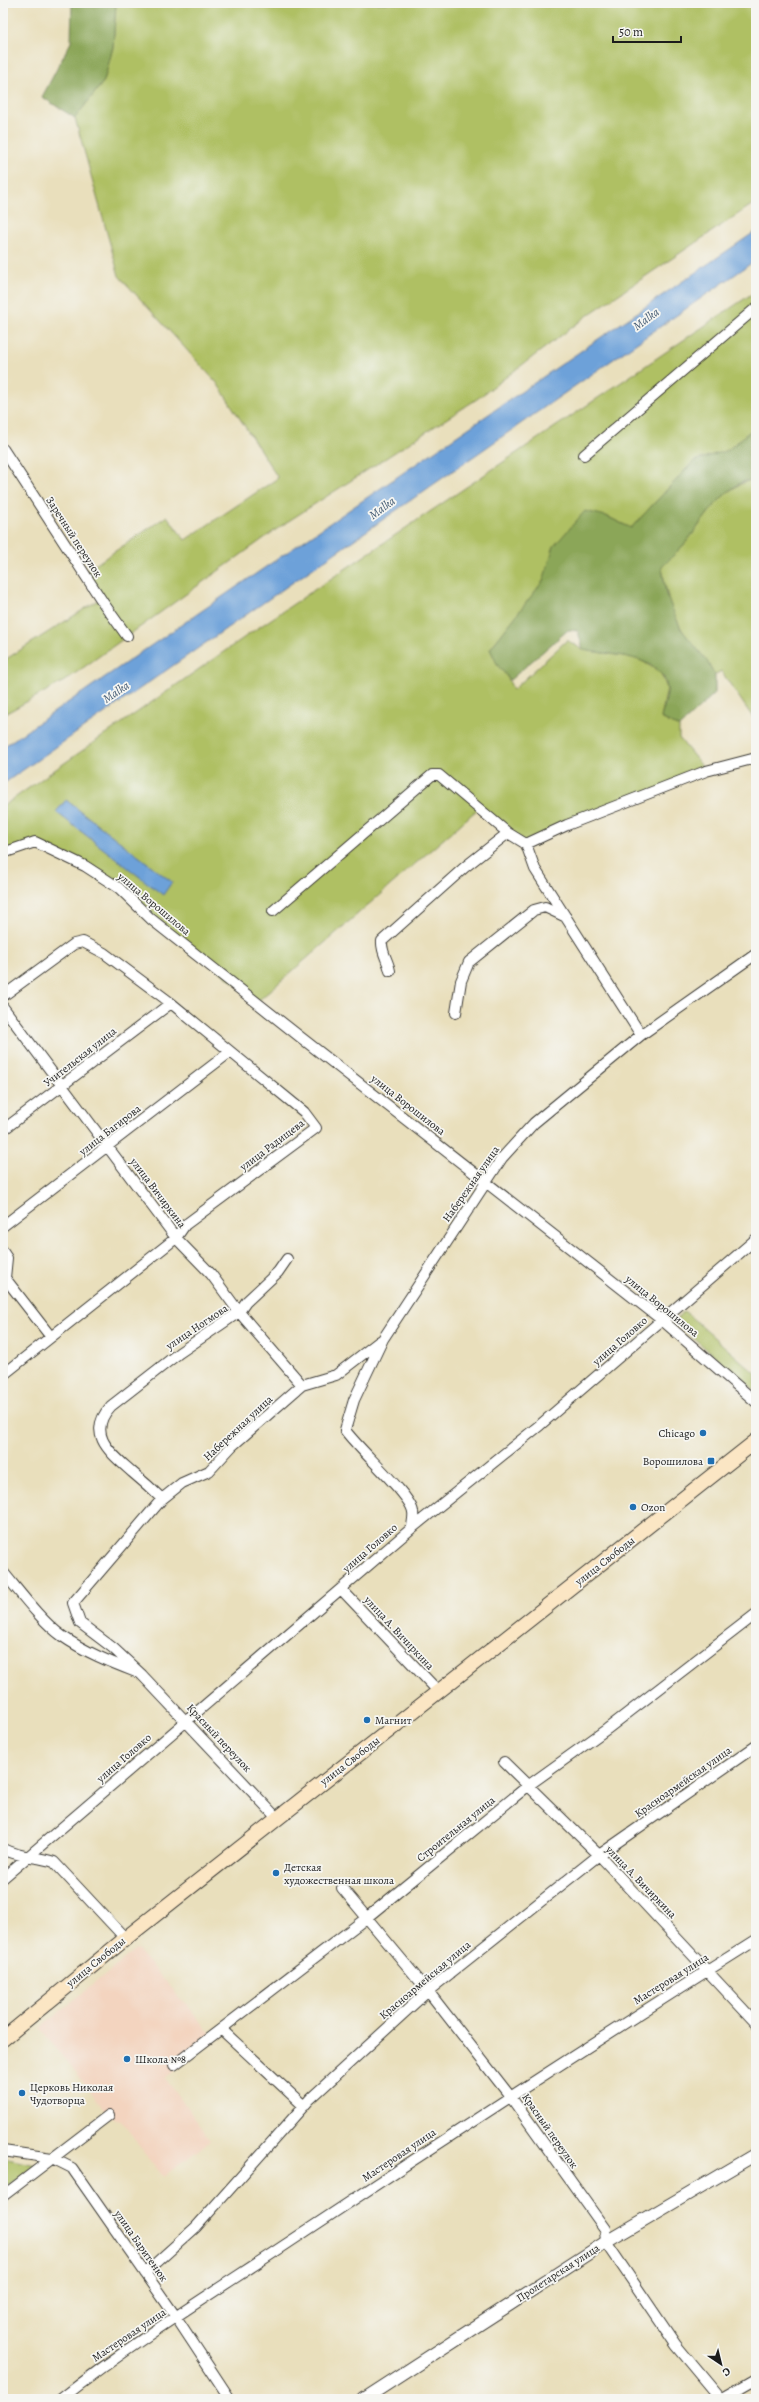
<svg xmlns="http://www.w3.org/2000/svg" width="759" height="2402" font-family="Alegreya,serif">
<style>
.built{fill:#f3d4bf}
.green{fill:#afc063;stroke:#666e40;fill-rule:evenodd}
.forest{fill:#8ba659;stroke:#54613a}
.water{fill:#6da1d9;stroke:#445e7a}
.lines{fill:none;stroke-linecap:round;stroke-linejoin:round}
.minor-casing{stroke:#3b3934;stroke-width:12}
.tertiary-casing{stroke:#3b3934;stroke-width:14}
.secondary-casing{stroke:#3b3934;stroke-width:16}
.minor{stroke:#fff;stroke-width:10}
.tertiary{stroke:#fff;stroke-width:12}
.secondary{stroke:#fbe6c4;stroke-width:14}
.poi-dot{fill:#1f6fb2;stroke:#f6f6f2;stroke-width:1.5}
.labels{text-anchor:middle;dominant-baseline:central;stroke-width:3.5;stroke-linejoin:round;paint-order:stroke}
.street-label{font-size:11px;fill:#1c1c1c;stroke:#f6f6f2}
.poi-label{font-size:11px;fill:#1c1c1c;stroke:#f6f6f2;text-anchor:start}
.water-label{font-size:12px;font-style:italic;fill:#405871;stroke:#f6f6f2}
</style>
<rect width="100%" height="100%" fill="#f6f6f2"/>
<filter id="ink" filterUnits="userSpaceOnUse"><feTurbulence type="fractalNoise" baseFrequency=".025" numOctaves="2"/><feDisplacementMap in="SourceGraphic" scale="8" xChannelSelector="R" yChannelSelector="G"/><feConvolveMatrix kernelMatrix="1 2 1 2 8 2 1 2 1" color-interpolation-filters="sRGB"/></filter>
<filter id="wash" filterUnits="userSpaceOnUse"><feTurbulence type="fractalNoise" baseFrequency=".012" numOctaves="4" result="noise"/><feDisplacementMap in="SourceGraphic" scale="16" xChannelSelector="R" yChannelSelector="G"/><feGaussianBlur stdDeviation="0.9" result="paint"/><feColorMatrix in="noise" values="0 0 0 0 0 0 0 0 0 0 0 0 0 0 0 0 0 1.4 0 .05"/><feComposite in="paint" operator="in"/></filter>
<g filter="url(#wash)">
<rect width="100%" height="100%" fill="#e9dfbc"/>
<!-- built -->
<path class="built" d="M136,1949L188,2006L215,2040L165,2078L211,2140L163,2177L122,2122L109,2115L40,2028Z"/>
<!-- green -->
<path class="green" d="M116,3H756V202L591,313L477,399L284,524L66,680L3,715V661L100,599L83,573L167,516L185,540L278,478L217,383L119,276L75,118L104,81L113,47Z
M756,291V426L728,450L694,461L631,528L606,516L554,546L544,581L490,649C497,663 508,675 513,690L567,640L583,650L637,658L660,672L667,688L661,718L679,727V738L706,771L526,844L479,808L257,1002L119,888L35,842L3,853V806L252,632ZM66,800L172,882L163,894L56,812Z
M752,480L756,481V722L721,671L715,675C705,658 690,645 681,628C670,609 665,589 662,567C671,558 680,549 688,540C706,517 723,487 752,480Z
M684,1311L756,1374V1392L675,1322Z
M3,2158L36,2165L10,2185H6L3,2177Z"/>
<!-- forest -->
<path class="forest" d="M72,3H116L113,47L104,81L75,118L42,97L71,42Z
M756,426V481C734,473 700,524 688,540C680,549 671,558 662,567L666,594L681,629L707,661L715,675V693L679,727L661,718C663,709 668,696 667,688C663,654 607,655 583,650L578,631L568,630L510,680L498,666L490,649L543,581L554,546L585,511L606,516L631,528L694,461L728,450Z"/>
<!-- water -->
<path class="water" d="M756,231V260L3,784V747Z
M66,800L172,882L163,895L56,812Z"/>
</g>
<g filter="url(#ink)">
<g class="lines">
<defs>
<path id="minor" d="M3,449L104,604L127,636
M584,455L756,308
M3,853L35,842L85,866L119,888L151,919L299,1036L662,1320L756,1402
M273,911L432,775H439L508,833L526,844
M390,971C388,960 381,952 382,941L465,867L508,833
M3,996L74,944L83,942L104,953L171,1003L304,1112L316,1128L185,1225L176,1238L3,1375
M3,1007L176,1238L211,1274L239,1312L302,1385
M456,1013L461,981L469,962L534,910L545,907L566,917
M641,1035L535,869L526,844L567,825L706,771L756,758
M3,1130L171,1003
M3,1226L230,1052
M3,1252L7,1258L5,1278L3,1280
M5,1278L51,1337
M162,1499C153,1490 143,1481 132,1472C111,1453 85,1434 111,1406L179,1353L239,1312L246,1302L278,1272L287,1259
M412,1528C412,1523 414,1517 413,1512C411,1495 358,1449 345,1430L354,1400L383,1339L502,1158L534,1123L641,1035L756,954
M3,1572C19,1591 42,1622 62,1636C85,1652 110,1662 136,1672
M341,1589L439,1692
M504,1762L599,1855L756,2023
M277,1818L142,1675L113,1648L80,1623L73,1603L162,1499L182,1483L209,1471L232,1446L302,1385L336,1375L380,1341
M3,1849C20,1858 37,1856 54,1862L125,1938
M3,1878L412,1528L540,1425L756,1239
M342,1888L428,1991L510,2096L605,2229L606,2242L676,2345L721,2399
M221,2029L304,2106
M174,2065L365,1919L529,1785L607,1729L756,1614
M3,2151L52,2158L72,2168L176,2317L230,2399
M3,2196L109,2115
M145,2273L196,2227L310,2099L428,1991L599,1855L756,1746
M61,2399C138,2338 224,2286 306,2231C455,2132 605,2035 756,1940
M721,2399L756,2379"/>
<path id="tertiary" d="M364,2399L606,2242L756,2154"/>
<path id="secondary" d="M3,2039L131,1934L756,1441"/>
</defs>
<!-- minor casing -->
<use href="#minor" class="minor-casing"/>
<!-- tertiary casing -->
<use href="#tertiary" class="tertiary-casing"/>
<!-- secondary casing -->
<use href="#secondary" class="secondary-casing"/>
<!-- minor -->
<use href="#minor" class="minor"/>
<!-- tertiary -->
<use href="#tertiary" class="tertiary"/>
<!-- secondary -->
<use href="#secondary" class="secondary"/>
</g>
</g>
<!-- markers -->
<g class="poi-dot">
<circle cx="703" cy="1433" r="4"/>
<rect x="707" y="1457" width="8" height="8" rx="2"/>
<circle cx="633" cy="1507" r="4"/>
<circle cx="367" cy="1720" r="4"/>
<circle cx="276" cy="1873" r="4"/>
<circle cx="127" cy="2059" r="4"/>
<circle cx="22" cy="2093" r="4"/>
</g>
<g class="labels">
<!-- street labels -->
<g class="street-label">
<text transform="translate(74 537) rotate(57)">Заречный переулок</text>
<text transform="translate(154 904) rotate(40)">улица Ворошилова</text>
<text transform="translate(80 1057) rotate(-38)">Учительская улица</text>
<text transform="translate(408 1105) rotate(38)">улица Ворошилова</text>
<text transform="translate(110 1130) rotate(-38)">улица Багирова</text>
<text transform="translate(272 1145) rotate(-37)">улица Радищева</text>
<text transform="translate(471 1184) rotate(-55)">Набережная улица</text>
<text transform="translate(158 1193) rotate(53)">улица Вичиркина</text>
<text transform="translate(662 1306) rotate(39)">улица Ворошилова</text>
<text transform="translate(197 1327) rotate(-34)">улица Ногмова</text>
<text transform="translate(620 1341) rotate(-41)">улица Головко</text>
<text transform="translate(238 1428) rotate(-43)">Набережная улица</text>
<text transform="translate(370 1548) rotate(-41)">улица Головко</text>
<text transform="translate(605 1561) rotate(-38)">улица Свободы</text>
<text transform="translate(399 1633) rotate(47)">улица А. Вичиркина</text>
<text transform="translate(219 1738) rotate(47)">Красный переулок</text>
<text transform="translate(124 1758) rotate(-41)">улица Головко</text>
<text transform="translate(350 1761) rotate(-38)">улица Свободы</text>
<text transform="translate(683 1782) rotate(-35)">Красноармейская улица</text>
<text transform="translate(456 1829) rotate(-39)">Строительная улица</text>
<text transform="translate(641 1882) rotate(46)">улица А. Вичиркина</text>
<text transform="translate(96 1962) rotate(-39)">улица Свободы</text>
<text transform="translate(671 1979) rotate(-32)">Мастеровая улица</text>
<text transform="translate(425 1980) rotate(-40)">Красноармейская улица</text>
<text transform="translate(550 2131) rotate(55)">Красный переулок</text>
<text transform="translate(399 2155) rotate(-34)">Мастеровая улица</text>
<text transform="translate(141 2246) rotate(55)">улица Баритенюк</text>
<text transform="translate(558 2273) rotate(-33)">Пролетарская улица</text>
<text transform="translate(129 2335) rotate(-34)">Мастеровая улица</text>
</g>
<!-- poi labels -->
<g class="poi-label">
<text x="695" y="1433" text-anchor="end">Chicago</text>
<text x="703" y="1461" text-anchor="end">Ворошилова</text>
<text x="641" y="1507">Ozon</text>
<text x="375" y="1720">Магнит</text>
<text x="284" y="1867">Детская<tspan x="284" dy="13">художественная школа</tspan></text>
<text x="135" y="2059">Школа №8</text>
<text x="30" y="2087">Церковь Николая<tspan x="30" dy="13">Чудотворца</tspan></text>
</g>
<!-- water labels -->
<g class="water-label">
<text transform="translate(646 319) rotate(-36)">Malka</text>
<text transform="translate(382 508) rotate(-36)">Malka</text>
<text transform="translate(116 692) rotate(-34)">Malka</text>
</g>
</g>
<!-- margin -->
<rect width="759" height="2402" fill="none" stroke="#f6f6f2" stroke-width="16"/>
<!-- north arrow -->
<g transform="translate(721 2364) rotate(145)" stroke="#f6f6f2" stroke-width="3" paint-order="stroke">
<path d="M0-3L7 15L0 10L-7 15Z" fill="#1c1c1c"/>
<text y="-6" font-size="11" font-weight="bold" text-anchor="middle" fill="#1c1c1c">С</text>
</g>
<!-- scale -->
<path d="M613 36v6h68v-6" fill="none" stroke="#1c1c1c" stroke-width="2"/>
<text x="619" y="36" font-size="12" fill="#1c1c1c" stroke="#f6f6f2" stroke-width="3" paint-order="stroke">50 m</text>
</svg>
